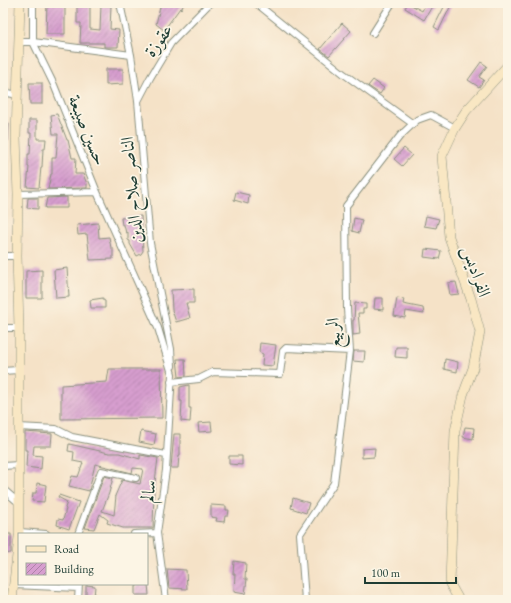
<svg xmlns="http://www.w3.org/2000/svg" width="511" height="603" font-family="'EB Garamond',Amiri,serif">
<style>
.building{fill:url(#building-hatch)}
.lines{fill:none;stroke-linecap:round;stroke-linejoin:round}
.street-casing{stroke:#8a907e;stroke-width:8}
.secondary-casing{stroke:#8a907e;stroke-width:10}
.street{stroke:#fff;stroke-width:6}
.secondary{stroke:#f9e7c3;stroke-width:9}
.labels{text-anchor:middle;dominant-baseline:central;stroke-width:3.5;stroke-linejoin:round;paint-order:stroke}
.street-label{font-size:18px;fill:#1f3d34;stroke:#fcf5e5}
</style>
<defs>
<pattern id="building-hatch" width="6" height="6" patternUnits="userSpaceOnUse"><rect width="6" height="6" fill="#d79ecf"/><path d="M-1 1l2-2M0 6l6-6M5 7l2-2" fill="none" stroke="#ae82a9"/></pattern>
</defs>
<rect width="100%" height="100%" fill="#fcf5e5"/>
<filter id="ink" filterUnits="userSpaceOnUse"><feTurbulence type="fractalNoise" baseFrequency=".025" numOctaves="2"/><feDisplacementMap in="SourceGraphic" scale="8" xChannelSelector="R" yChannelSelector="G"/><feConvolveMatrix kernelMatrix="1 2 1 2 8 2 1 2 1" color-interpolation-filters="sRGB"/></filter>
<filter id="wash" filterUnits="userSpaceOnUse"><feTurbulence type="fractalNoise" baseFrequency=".012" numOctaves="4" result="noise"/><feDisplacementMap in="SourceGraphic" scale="16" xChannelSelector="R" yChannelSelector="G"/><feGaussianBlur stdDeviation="0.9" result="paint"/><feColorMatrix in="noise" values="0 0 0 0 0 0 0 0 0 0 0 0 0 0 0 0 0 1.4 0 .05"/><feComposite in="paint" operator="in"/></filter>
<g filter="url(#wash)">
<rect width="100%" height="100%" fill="#f5e2c7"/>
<g id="blocks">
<!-- building -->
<path class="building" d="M47,3H65V34H46Z
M161,3H185L181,9L180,8L164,30L156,24Z
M408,3L422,11L426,3H434L424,20L405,8Z
M446,3H452L439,30L434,27Z
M77,5H90V29L100,30L101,5L111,6L110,29L119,30L118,47H104V43H80L81,23H77Z
M342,23L351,31L329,56L320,49Z
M481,62L487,66L479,77L484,80L479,87L468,80Z
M106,69H123V84L106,85Z
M373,80L384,88L380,94L368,86Z
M29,83H42V104H30Z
M57,114L67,140H68L72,158H76L75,174H83L87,184V188L48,189L51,174H52V158H56L58,134H53L51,115Z
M29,120H37V139H46L45,149H43L42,167H41L39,188L27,187L29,167H28V154H30L31,133H29Z
M3,123H9L8,141L3,140Z
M404,148L412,155L402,166L394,159Z
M236,192L249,195L248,204L234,200Z
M67,197V208H45L47,198Z
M28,198H38V209L27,208Z
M141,216L143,251L141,254L137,256L130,244V241L128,240V232L126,233L124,225H122L121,218Z
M426,216L439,219L436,228L424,226Z
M354,218L362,220L359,233L352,231Z
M98,223L99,238L109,237L111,248H113V259L90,260L87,234L78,235L77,225Z
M425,249L441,251L439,259L424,257Z
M67,268L69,297L56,298L54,270Z
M42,270V298H26V271Z
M456,282L459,294L450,295L448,283Z
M194,289V303H186L190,318L176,322L172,310L171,290Z
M103,298V300L105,301V308H91L90,300Z
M375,298H383V310L374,309Z
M397,298L404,299L403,304L423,308L424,314L406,311L405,318L394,316Z
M355,303L366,304V309H363V313H358L360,334L353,335V320H354Z
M260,343L276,345L273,366L262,365L263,354L259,352Z
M396,347H407V358L395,357Z
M354,351H365L364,362L353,361Z
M177,359H185L186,376L179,377Z
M445,359L458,362L457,372L444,369Z
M109,369H161L162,418L61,419V385L107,382Z
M189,385V408H191L190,422L181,421L182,401H180V387Z
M211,422L212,431L199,432L198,423Z
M465,427L474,428L473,439L463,437Z
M141,431L156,434L154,445L139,442Z
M25,432L52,434L51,446H34L33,455L42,456L41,469L26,467L27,450H25Z
M174,434H180V455H179L178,468H171Z
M69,444L109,453H119L140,459V455L158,458L154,490L153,528H123L107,523L108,520L100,514L94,529L85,528L104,476L113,478L109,493L102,511L114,515L116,496H115L122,480L140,484L143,469L133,468L132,473L95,464L89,491L69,486L72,476L78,477L83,463L73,461L74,452L68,451Z
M375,448L374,457L362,458V449Z
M229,456H242V465L229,464Z
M37,483L46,485L44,502L32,501L33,493H36Z
M59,495L79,502L69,529L57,525L58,519L63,520L66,509L65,508L67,502L58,497Z
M293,498L309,503L306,513L291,508Z
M211,505L226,506V510H229L228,516H225L224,522L216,521L217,518L211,517Z
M3,534H11V553L3,554Z
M234,561L246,563L245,579H247L245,594L234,592L235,574H233Z
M167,569L186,570L187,589L169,588Z
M136,584H148L149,595H135V587H137Z
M86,585L95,586L94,597H86Z"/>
</g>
</g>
<g filter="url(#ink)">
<use href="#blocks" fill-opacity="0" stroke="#8a907e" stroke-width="1"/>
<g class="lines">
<defs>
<path id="street" d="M33,3V42L54,85L97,192L158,328L172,374L166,470L157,533L166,600
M120,3L131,55L138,101L150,243L171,349L172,366
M256,3L344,74L413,124
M373,33L392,3
M20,42H33L131,55
M3,92L18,95
M138,101L150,78L171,43L210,3
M18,194L97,192
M3,256H17
M3,328H19
M3,371L18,370
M171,382L199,379L213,372L280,374L283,351L286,348L350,351
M18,427L56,429L72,437L166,455
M3,466L19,465
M3,489L19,503
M20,532L46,534
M78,534L101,471L136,478
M134,534L157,533
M14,585L78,588
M78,600L79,584
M305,600L300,534L334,483L350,351L347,309L346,206L400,136L417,120L431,115L455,128"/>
<path id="secondary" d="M19,534V328L17,256L18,194L16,137L20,3
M12,600L19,537
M459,600L450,584L455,431L463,395L473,368L480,332L471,299L449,237L442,156L455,128L466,111L508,65"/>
</defs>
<!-- street casing -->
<use href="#street" class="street-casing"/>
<!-- secondary casing -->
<use href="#secondary" class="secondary-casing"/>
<!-- street -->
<use href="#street" class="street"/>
<!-- secondary -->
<use href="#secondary" class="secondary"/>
</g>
</g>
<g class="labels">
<!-- street labels -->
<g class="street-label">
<text transform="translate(158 40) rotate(-54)">عقوزة</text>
<text transform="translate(88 130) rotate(68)">حسين صيبعة</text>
<text transform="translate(131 190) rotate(-95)">الناصر صلاح الدين</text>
<text transform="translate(477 271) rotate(71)">الفراديس</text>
<text transform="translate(333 333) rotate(-93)">الربيع</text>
<text transform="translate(148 491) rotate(-82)">سالم</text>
</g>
</g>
<!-- margin -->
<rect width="511" height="603" fill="none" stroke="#fcf5e5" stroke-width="16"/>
<!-- legend -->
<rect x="18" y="533" width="130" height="52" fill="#fcf5e5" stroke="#a4ab9e"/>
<rect x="26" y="546" width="20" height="6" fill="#f9e7c3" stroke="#a4ab9e"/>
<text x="54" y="553" font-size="12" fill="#1f3d34">Road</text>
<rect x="26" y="563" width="20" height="12" fill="url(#building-hatch)" stroke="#a4ab9e"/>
<text x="54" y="573" font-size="12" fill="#1f3d34">Building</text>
<!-- scale -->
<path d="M365 577v6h91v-6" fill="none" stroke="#1f3d34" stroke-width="2"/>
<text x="371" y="577" font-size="12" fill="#1f3d34" stroke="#fcf5e5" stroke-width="3" paint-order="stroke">100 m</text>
</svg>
